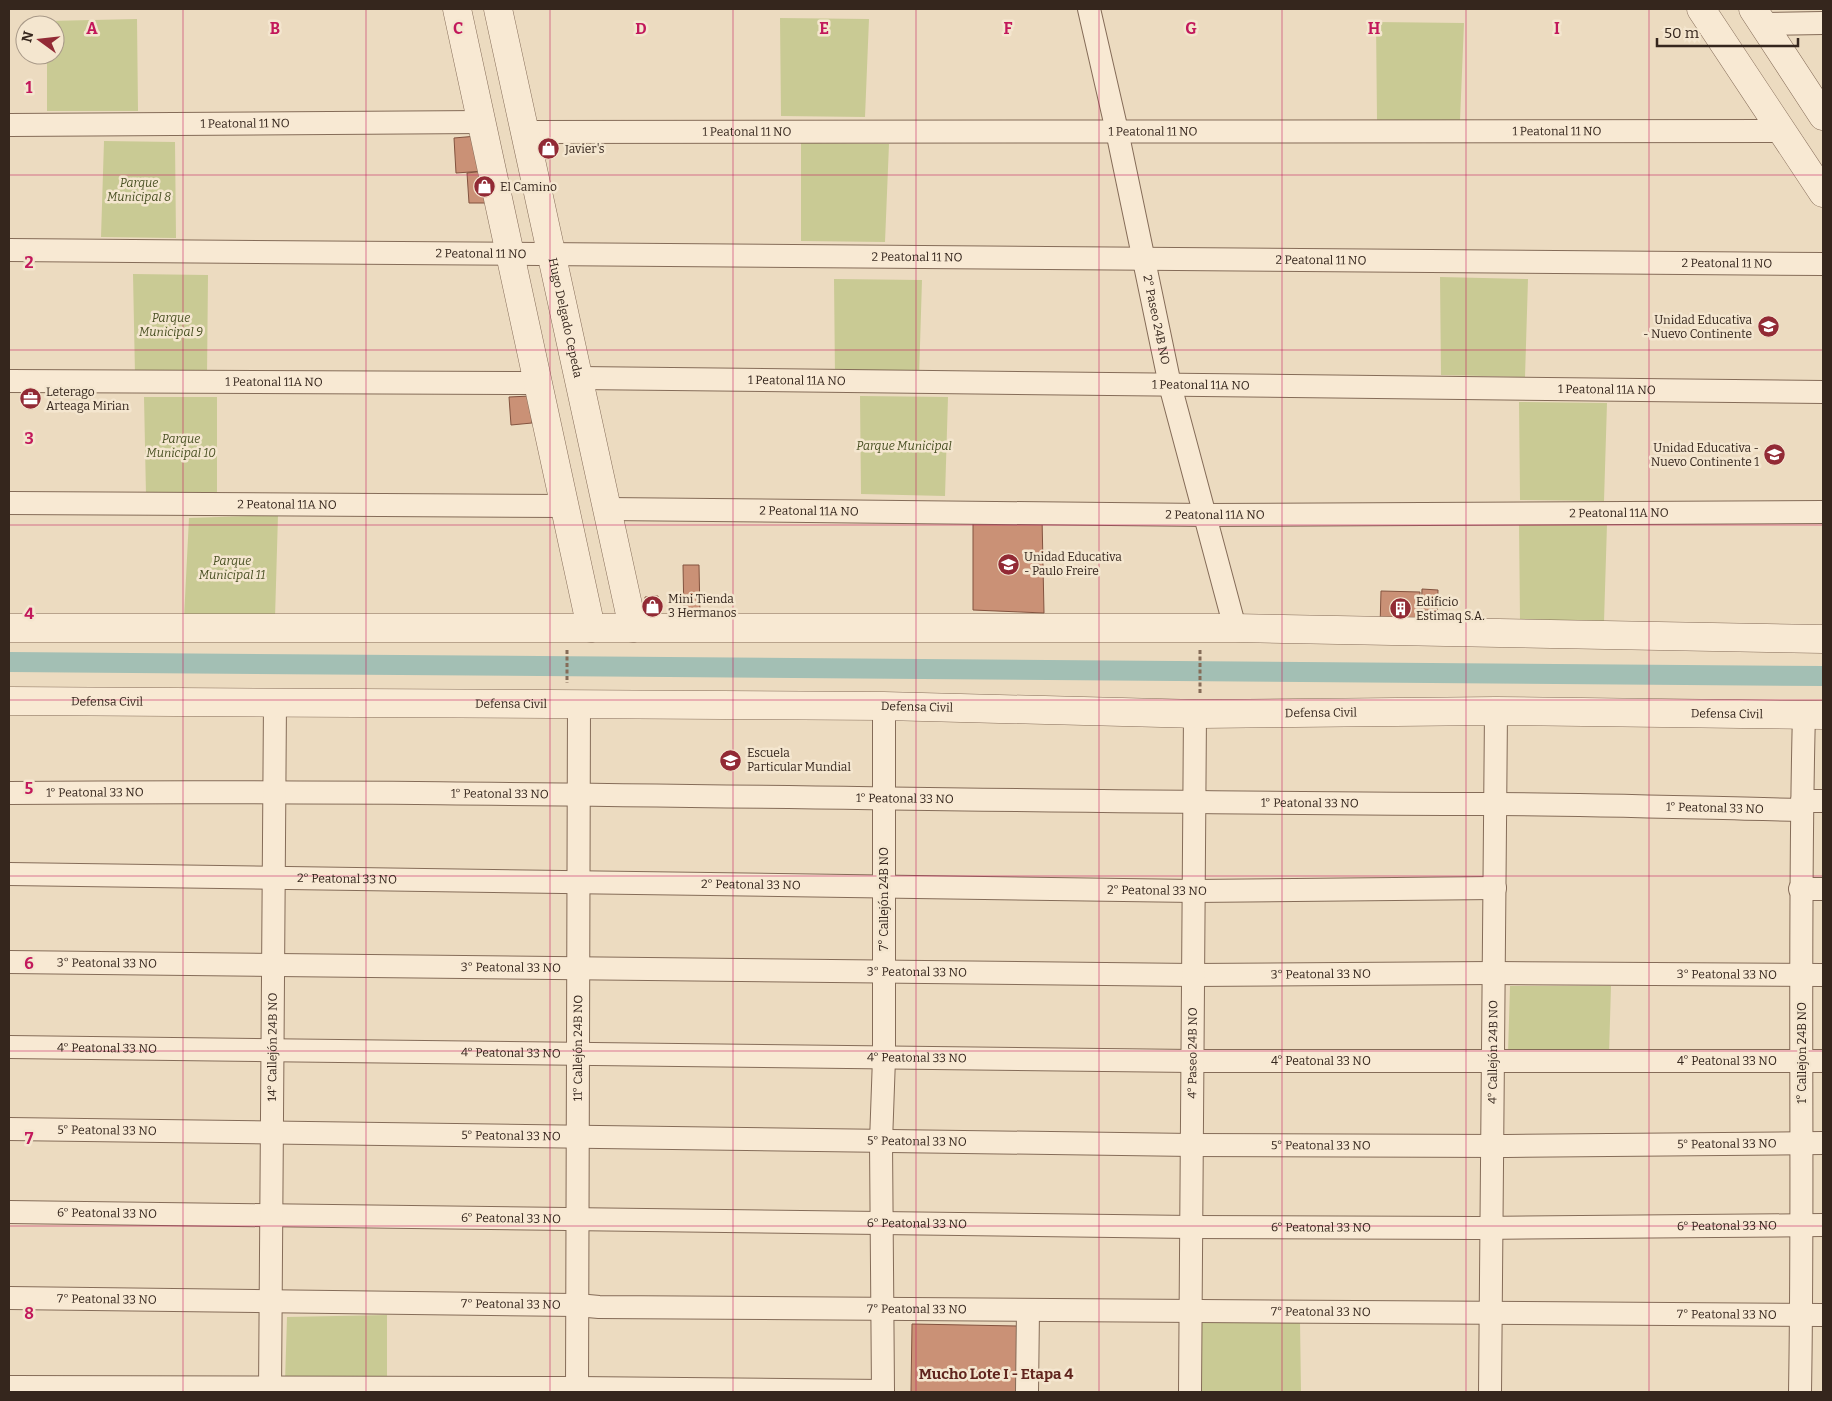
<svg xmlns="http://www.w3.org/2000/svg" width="1832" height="1401" font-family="Bitter,serif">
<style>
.green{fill:#c9ca94}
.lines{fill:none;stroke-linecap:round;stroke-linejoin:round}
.canal{stroke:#a3bfb4;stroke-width:20}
.building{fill:#ca9176;stroke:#83533f}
.minor-casing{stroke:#856c58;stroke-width:24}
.tertiary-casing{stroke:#856c58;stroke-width:29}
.path{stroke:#856c58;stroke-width:3;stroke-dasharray:4 2.5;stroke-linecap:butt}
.minor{stroke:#f8e9d3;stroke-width:22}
.tertiary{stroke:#f8e9d3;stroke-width:28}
.grid{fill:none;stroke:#c2185b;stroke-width:1;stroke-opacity:0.55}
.labels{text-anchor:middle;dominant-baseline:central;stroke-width:5;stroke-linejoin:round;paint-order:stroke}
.street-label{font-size:12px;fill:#35261d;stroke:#f4e6cf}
.poi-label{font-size:12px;fill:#35261d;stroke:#f4e6cf;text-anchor:start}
.park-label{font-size:12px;font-style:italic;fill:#4a5124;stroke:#f4e6cf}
.quarter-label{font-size:15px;font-weight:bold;fill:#60241d;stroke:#f4e6cf}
.grid-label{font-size:16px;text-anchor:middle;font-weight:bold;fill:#c2185b;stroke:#f4e6cf;stroke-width:5;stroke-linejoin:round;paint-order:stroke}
</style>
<rect width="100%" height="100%" fill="#ecdbc0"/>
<!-- green -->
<path class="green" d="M780,18L869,19L865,117L781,116Z
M137,19L138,111H47V55H55V25H48V21Z
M1376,22L1464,23L1460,121L1377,120Z
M104,141L175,142L176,238L101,237Z
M801,143L889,144L885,242L801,241Z
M133,274L208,275L207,376L135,375Z
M1440,277L1528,279L1525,377L1441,375Z
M834,279L922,280L919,378L835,377Z
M860,396L948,397L945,496L861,494Z
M144,397H217V495H146Z
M1519,402L1607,403L1604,501L1520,500Z
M278,515L275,618H184L189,518Z
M1519,523L1607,524L1604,622L1520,621Z
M1510,986H1611L1609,1055L1508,1054Z
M387,1315V1382H285L287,1317Z
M1300,1321L1301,1392H1199L1201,1323Z"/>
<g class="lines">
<!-- canal -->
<path class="canal" d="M9,662L1823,676"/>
</g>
<!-- building -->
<path class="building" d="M477,136L484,171L456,173L454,138Z
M554,139L556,153L544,155L543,144Z
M484,171L491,203H469L467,173Z
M530,396L532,423L511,425L509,397Z
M973,517H1042L1044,613L973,610Z
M683,565H699L700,615L684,616Z
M1422,589L1438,590L1437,622H1421Z
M1381,591L1420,592V627H1380Z
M658,596L659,615L646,616L645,597Z
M912,1324L1017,1326V1392H911Z"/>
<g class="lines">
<defs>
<g id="minor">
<path id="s1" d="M1089,9L1117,131L1170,385L1235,628"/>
<path d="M1763,24L1823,23"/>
<path id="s2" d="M9,125L482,122"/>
<path id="s3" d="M525,132L1781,131"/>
<path id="s4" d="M9,250L1823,264"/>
<path id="s5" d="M579,378L1823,392"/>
<path id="s6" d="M9,381L538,383"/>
<path id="s7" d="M9,503L564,506"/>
<path id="s8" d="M607,509L1204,515L1823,512"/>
<path id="s9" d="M9,793C504,789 1000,803 1495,804C1597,804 1700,808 1802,810"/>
<path d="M1802,801H1823"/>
<path id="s10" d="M9,874L1194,891L1495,888"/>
<path d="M1800,889H1823"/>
<path id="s11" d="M9,962L1193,975L1493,973L1823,975"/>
<path id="s12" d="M9,1047L1192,1061H1823"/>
<path id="s13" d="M9,1129L1192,1145L1506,1146L1823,1143"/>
<path id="s14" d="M9,1212L1191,1227L1479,1228L1823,1225"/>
<path id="s15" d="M9,1298L577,1305L599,1307L1823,1315"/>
<path d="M9,1387L577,1388L883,1391"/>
<path id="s16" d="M270,1392L275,702"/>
<path id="s17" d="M577,1392L579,704"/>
<path d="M883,1392L881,1142L884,1058V706"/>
<path d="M1027,1392L1028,1310"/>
<path id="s18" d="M1190,1392L1195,713"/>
<path id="s19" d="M1490,1392L1496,711"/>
<path d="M1800,1392C1804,1166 1798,940 1804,714"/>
</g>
<g id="tertiary">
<path d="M457,9L591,628"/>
<path id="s20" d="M498,9L633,628"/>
<path d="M1701,9L1823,193"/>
<path d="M1753,9L1823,116"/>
<path d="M9,628H1235L1823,639"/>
<path id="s21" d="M9,701L884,706L1200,714L1496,711L1823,715"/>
</g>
</defs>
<!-- minor casing -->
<use href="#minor" class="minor-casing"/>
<!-- tertiary casing -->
<use href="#tertiary" class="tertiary-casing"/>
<!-- path -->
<path class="path" d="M567,650V683
M1200,693V649"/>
<!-- minor -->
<use href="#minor" class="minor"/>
<!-- tertiary -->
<use href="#tertiary" class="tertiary"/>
</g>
<!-- grid -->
<path class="grid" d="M183,9V1392M366,9V1392M550,9V1392M733,9V1392M916,9V1392M1099,9V1392M1282,9V1392M1466,9V1392M1649,9V1392M9,175H1823M9,350H1823M9,525H1823M9,700H1823M9,876H1823M9,1051H1823M9,1226H1823"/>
<!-- icons -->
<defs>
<symbol id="shop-disc" viewBox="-11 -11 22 22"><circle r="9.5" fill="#922a35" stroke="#f4e6cf"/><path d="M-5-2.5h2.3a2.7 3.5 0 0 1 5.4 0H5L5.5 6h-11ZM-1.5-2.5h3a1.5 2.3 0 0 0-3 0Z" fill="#fff"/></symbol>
<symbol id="school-disc" viewBox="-11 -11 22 22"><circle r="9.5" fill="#922a35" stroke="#f4e6cf"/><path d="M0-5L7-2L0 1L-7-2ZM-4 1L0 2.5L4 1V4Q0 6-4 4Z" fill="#fff"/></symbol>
<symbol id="office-disc" viewBox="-11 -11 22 22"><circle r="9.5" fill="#922a35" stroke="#f4e6cf"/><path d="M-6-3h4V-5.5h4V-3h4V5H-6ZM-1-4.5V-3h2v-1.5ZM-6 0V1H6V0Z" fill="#fff"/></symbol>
<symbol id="building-disc" viewBox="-11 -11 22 22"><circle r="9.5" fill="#922a35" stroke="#f4e6cf"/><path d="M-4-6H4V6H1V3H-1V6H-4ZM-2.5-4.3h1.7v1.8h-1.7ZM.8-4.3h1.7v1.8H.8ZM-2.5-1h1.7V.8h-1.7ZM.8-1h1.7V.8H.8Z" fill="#fff"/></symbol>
</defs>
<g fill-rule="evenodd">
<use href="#shop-disc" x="536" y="136" width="25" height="25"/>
<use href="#shop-disc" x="472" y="174" width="25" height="25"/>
<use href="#school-disc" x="1756" y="314" width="25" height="25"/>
<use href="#office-disc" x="18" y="386" width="25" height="25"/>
<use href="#school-disc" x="1762" y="442" width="25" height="25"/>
<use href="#school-disc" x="996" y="552" width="25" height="25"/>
<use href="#shop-disc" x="640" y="594" width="25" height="25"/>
<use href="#building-disc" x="1388" y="596" width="25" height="25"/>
<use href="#school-disc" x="718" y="748" width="25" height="25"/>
</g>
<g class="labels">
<!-- street labels -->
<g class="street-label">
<text stroke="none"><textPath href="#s2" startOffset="236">1 Peatonal 11 NO</textPath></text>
<text stroke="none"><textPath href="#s3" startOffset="222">1 Peatonal 11 NO</textPath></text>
<text stroke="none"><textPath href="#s3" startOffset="628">1 Peatonal 11 NO</textPath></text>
<text stroke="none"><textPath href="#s3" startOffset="1032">1 Peatonal 11 NO</textPath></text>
<text stroke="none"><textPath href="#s4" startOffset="472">2 Peatonal 11 NO</textPath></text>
<text stroke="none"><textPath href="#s4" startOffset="908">2 Peatonal 11 NO</textPath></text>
<text stroke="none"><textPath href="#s4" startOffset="1312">2 Peatonal 11 NO</textPath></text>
<text stroke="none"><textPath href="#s4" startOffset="1718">2 Peatonal 11 NO</textPath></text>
<text stroke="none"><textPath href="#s20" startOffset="316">Hugo Delgado Cepeda</textPath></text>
<text stroke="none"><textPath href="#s1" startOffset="318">2° Paseo 24B NO</textPath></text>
<text stroke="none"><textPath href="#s5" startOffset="218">1 Peatonal 11A NO</textPath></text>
<text stroke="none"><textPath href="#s6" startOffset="265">1 Peatonal 11A NO</textPath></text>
<text stroke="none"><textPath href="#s5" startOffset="622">1 Peatonal 11A NO</textPath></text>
<text stroke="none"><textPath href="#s5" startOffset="1028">1 Peatonal 11A NO</textPath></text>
<text stroke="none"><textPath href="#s7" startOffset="278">2 Peatonal 11A NO</textPath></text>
<text stroke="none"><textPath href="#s8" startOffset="202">2 Peatonal 11A NO</textPath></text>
<text stroke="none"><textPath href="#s8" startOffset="1012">2 Peatonal 11A NO</textPath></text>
<text stroke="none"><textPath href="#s8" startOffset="608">2 Peatonal 11A NO</textPath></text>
<text stroke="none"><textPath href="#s21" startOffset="98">Defensa Civil</textPath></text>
<text stroke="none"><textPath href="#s21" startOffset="502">Defensa Civil</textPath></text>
<text stroke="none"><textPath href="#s21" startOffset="908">Defensa Civil</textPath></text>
<text stroke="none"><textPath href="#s21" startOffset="1312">Defensa Civil</textPath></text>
<text stroke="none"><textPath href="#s21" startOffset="1718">Defensa Civil</textPath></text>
<text stroke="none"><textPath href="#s9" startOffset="86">1° Peatonal 33 NO</textPath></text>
<text stroke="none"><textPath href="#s9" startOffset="491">1° Peatonal 33 NO</textPath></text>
<text stroke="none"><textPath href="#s9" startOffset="896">1° Peatonal 33 NO</textPath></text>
<text stroke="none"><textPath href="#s9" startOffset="1301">1° Peatonal 33 NO</textPath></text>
<text stroke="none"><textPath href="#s9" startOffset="1706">1° Peatonal 33 NO</textPath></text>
<text stroke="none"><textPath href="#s10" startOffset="338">2° Peatonal 33 NO</textPath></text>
<text stroke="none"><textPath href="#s10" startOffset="742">2° Peatonal 33 NO</textPath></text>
<text stroke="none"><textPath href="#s10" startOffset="1148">2° Peatonal 33 NO</textPath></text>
<text transform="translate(884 899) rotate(-90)">7° Callejón 24B NO</text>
<text stroke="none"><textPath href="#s11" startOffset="98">3° Peatonal 33 NO</textPath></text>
<text stroke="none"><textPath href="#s11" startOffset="502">3° Peatonal 33 NO</textPath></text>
<text stroke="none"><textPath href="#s11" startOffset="908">3° Peatonal 33 NO</textPath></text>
<text stroke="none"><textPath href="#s11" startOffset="1312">3° Peatonal 33 NO</textPath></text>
<text stroke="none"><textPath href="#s11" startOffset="1718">3° Peatonal 33 NO</textPath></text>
<text stroke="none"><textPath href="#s16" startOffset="345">14° Callejón 24B NO</textPath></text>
<text stroke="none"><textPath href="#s12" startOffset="98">4° Peatonal 33 NO</textPath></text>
<text stroke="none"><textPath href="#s17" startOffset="344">11° Callejón 24B NO</textPath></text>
<text stroke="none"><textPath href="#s19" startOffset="340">4° Callejón 24B NO</textPath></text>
<text stroke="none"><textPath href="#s12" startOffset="502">4° Peatonal 33 NO</textPath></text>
<text stroke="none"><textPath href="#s18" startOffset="339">4° Paseo 24B NO</textPath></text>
<text transform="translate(1802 1053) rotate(-90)">1° Callejon 24B NO</text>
<text stroke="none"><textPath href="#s12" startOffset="908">4° Peatonal 33 NO</textPath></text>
<text stroke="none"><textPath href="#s12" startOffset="1312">4° Peatonal 33 NO</textPath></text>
<text stroke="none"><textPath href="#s12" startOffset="1718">4° Peatonal 33 NO</textPath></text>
<text stroke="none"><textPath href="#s13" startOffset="98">5° Peatonal 33 NO</textPath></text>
<text stroke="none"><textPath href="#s13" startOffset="502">5° Peatonal 33 NO</textPath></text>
<text stroke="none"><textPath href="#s13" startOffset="908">5° Peatonal 33 NO</textPath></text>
<text stroke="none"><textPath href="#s13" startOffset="1718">5° Peatonal 33 NO</textPath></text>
<text stroke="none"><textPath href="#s13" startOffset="1312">5° Peatonal 33 NO</textPath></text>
<text stroke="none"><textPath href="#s14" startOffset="98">6° Peatonal 33 NO</textPath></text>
<text stroke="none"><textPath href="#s14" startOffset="502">6° Peatonal 33 NO</textPath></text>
<text stroke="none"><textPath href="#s14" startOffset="908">6° Peatonal 33 NO</textPath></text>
<text stroke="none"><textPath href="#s14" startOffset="1718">6° Peatonal 33 NO</textPath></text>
<text stroke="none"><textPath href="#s14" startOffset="1312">6° Peatonal 33 NO</textPath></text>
<text stroke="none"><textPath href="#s15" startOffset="98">7° Peatonal 33 NO</textPath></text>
<text stroke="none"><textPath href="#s15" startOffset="502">7° Peatonal 33 NO</textPath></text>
<text stroke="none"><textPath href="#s15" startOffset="908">7° Peatonal 33 NO</textPath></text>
<text stroke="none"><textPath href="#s15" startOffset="1312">7° Peatonal 33 NO</textPath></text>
<text stroke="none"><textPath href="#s15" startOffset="1718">7° Peatonal 33 NO</textPath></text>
</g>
<!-- poi labels -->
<g class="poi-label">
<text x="565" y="149">Javier's</text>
<text x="500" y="187">El Camino</text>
<text x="1752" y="320" text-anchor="end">Unidad Educativa<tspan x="1752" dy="14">- Nuevo Continente</tspan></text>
<text x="46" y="392">Leterago<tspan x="46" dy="14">Arteaga Mirian</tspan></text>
<text x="1759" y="448" text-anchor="end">Unidad Educativa -<tspan x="1759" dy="14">Nuevo Continente 1</tspan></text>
<text x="1024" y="557">Unidad Educativa<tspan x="1024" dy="14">- Paulo Freire</tspan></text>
<text x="668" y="599">Mini Tienda<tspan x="668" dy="14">3 Hermanos</tspan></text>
<text x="1416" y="602">Edificio<tspan x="1416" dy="14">Estimaq S.A.</tspan></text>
<text x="747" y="753">Escuela<tspan x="747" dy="14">Particular Mundial</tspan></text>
</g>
<!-- park labels -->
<g class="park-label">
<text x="139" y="183">Parque<tspan x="139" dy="14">Municipal 8</tspan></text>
<text x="171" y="318">Parque<tspan x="171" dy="14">Municipal 9</tspan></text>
<text x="181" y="439">Parque<tspan x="181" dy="14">Municipal 10</tspan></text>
<text x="904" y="446">Parque Municipal</text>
<text x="232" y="561">Parque<tspan x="232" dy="14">Municipal 11</tspan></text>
</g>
<!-- quarter labels -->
<g class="quarter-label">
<text x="996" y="1374">Mucho Lote I - Etapa 4</text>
</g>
</g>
<g class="grid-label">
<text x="92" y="34">A</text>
<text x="275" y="34">B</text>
<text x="458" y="34">C</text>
<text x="641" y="34">D</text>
<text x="824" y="34">E</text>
<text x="1008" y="34">F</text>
<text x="1191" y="34">G</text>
<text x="1374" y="34">H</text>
<text x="1557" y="34">I</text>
<text x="29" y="93">1</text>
<text x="29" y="268">2</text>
<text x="29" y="444">3</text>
<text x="29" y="619">4</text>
<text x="29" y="794">5</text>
<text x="29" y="969">6</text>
<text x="29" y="1144">7</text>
<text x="29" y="1319">8</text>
</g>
<!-- border -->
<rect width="1832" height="1401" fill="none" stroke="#35261d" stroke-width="20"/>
<!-- north arrow -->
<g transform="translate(40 40) rotate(285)"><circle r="24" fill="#f4e6cf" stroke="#a89988"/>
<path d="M0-4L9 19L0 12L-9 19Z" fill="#922a35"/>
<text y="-8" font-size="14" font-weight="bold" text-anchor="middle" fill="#35261d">N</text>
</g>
<!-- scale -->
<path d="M1657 38v8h141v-8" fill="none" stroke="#35261d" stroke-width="2.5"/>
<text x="1664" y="38" font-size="15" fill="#35261d" stroke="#f4e6cf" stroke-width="4" paint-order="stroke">50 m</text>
</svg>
